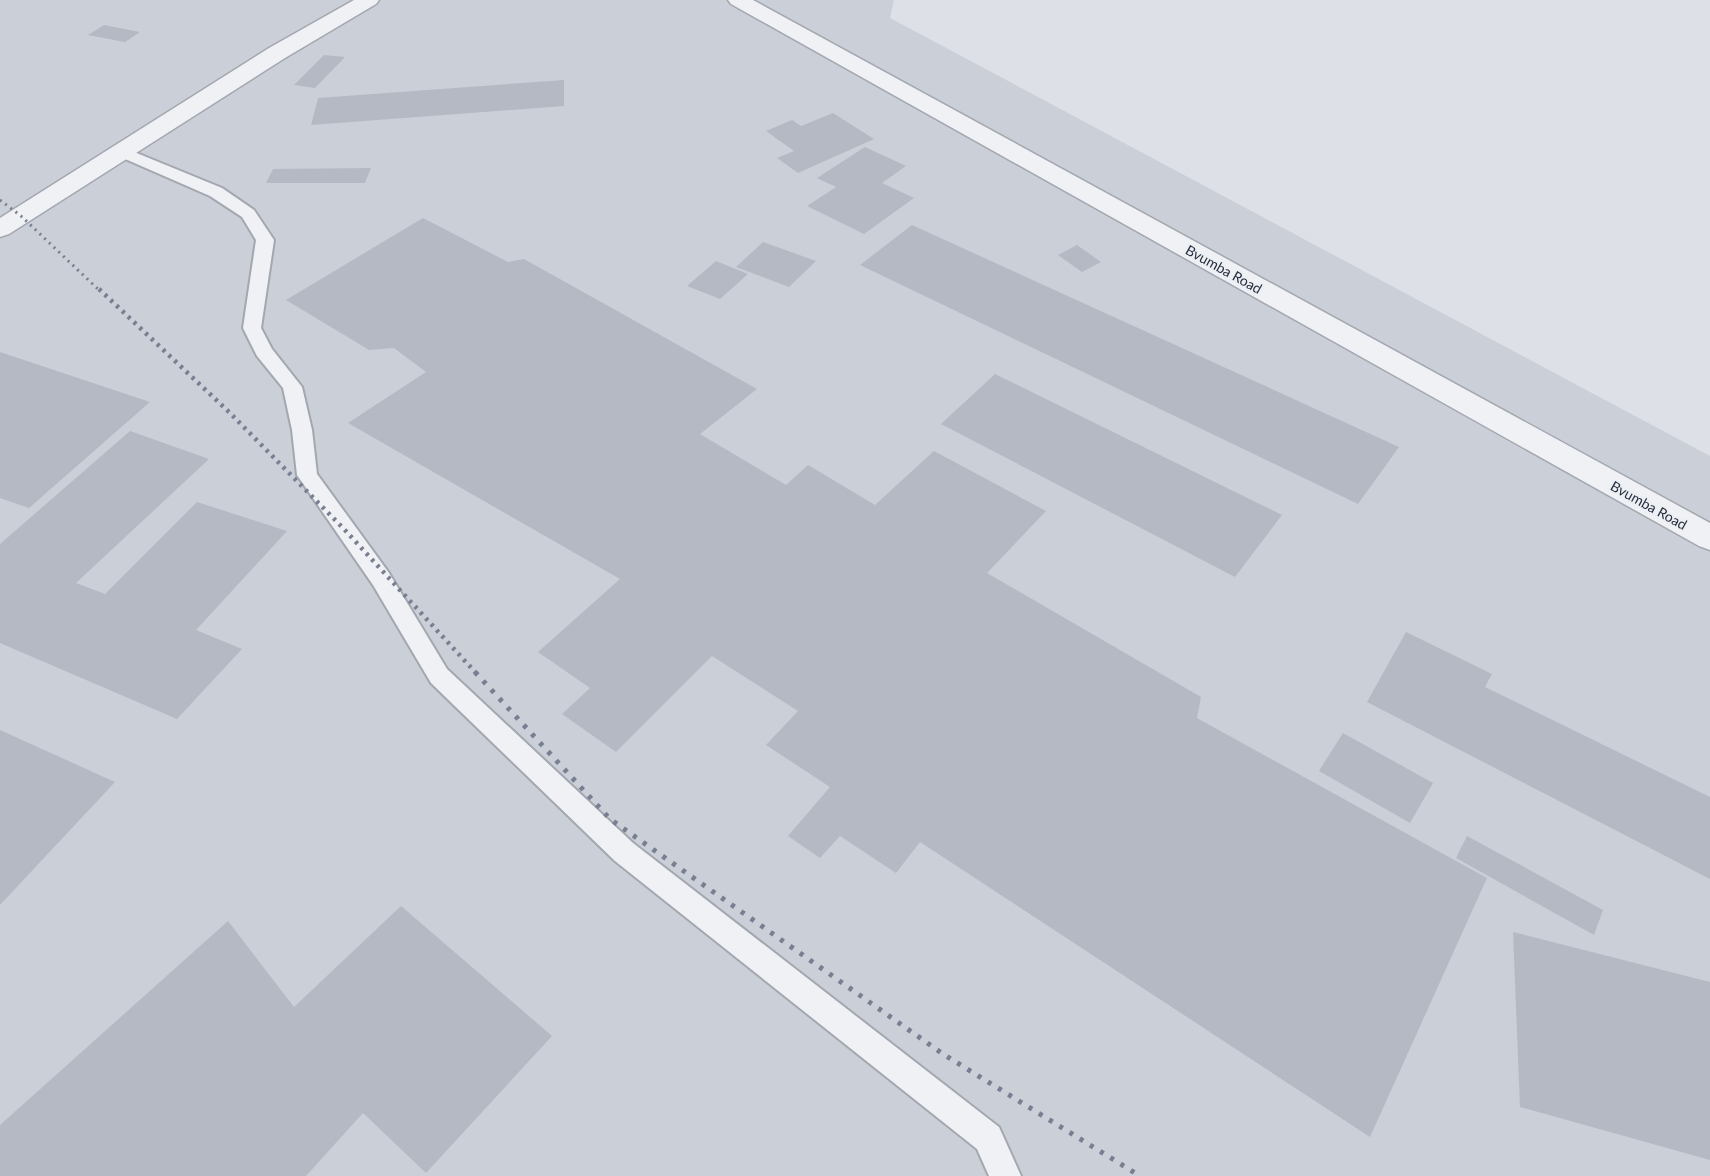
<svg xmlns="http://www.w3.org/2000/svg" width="1710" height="1176" font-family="Lato,sans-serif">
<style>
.built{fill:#cbcfd8}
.building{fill:#b4b9c3}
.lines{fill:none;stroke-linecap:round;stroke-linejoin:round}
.service-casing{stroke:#a3a7b0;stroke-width:4}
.tertiary-casing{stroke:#a3a7b0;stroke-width:3}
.service{fill:#f0f1f5;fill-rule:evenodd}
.tertiary{fill:#f0f1f5;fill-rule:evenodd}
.rail-far2{stroke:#777f90;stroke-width:3;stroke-dasharray:2 4.5;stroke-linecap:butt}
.rail-far1{stroke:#777f90;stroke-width:4.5;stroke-dasharray:3 5;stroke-linecap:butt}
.rail{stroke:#777f90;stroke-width:5;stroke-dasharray:4 8;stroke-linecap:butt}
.labels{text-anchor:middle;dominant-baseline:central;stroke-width:5;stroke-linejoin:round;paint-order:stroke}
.far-street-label{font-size:14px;fill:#272e3d;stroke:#eceff4}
</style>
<rect width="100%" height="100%" fill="#dde0e6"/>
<!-- built -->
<path class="built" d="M0,0H894L890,18L1710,456V1176H0Z"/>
<!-- building -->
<path class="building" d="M104,25L140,32L125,42L88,35Z
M324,55L345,57L315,88L294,85Z
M564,80V106L311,125L318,98Z
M833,113L874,139L798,173L777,158L794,151L766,131L792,120L801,126Z
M865,147L906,166L882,183L914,198L864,234L807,206L836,187L817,178Z
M371,168L365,183H266L273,169Z
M423,218L508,262L524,259L757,389L700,434L786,485L808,465L875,505L934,451L1046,511L987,573L1201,697L1197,718L1487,878L1370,1137L920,842L896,873L840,836L820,858L788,836L830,787L766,745L798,711L712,656L616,752L562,714L590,688L538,652L620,579L348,423L426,372L394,348L369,350L286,300Z
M912,225L1399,447L1358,504L860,265Z
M763,242L816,261L789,287L736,267Z
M1077,245L1101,262L1082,272L1058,255Z
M716,261L748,274L720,299L687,286Z
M0,352L150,402L29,508L0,498Z
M995,374L1282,515L1235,577L941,424Z
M130,431L209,459L76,583L105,594L197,502L287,531L196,630L242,649L177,719L0,643V544Z
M1406,632L1492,674L1485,687L1710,797V879L1367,702Z
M0,730L115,782L0,905Z
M1343,733L1433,783L1410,823L1319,771Z
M1467,836L1603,910L1594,935L1456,858Z
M401,906L552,1036L426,1173L363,1113L306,1176H0V1125L228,921L294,1007Z
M1513,932L1710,982V1160L1520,1107Z"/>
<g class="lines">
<defs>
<path id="service" d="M122,147L222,188L254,210L274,240L261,328L272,349L302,387L312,430L317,474L389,573L447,669L633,843L999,1127L1021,1176H989L977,1149L615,861L431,683L373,585L297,475L292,430L283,388L257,356L243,328L256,240L242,217L210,196L116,155L114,152L116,149Z"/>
<path id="tertiary" d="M354,0H379L376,4L285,58L9,234L0,237V218L269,48Z
M728,0H753L1710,523V550L1699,546L731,4Z"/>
</defs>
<!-- service casing -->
<use href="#service" class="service-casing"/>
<!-- tertiary casing -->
<use href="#tertiary" class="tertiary-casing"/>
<!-- service -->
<use href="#service" class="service"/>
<!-- tertiary -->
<use href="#tertiary" class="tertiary"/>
<!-- rail-far2 -->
<path class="rail-far2" d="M0,200L21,216L100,291"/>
<!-- rail-far1 -->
<path class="rail-far1" d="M99,289L230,413L344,529L476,673"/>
<!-- rail -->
<path class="rail" d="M475,672L610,819L943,1054L1140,1176"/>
</g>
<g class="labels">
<!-- far-street labels -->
<g class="far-street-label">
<text transform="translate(1224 269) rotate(29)">Bvumba Road</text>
<text transform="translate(1649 505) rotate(29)">Bvumba Road</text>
</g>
</g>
</svg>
